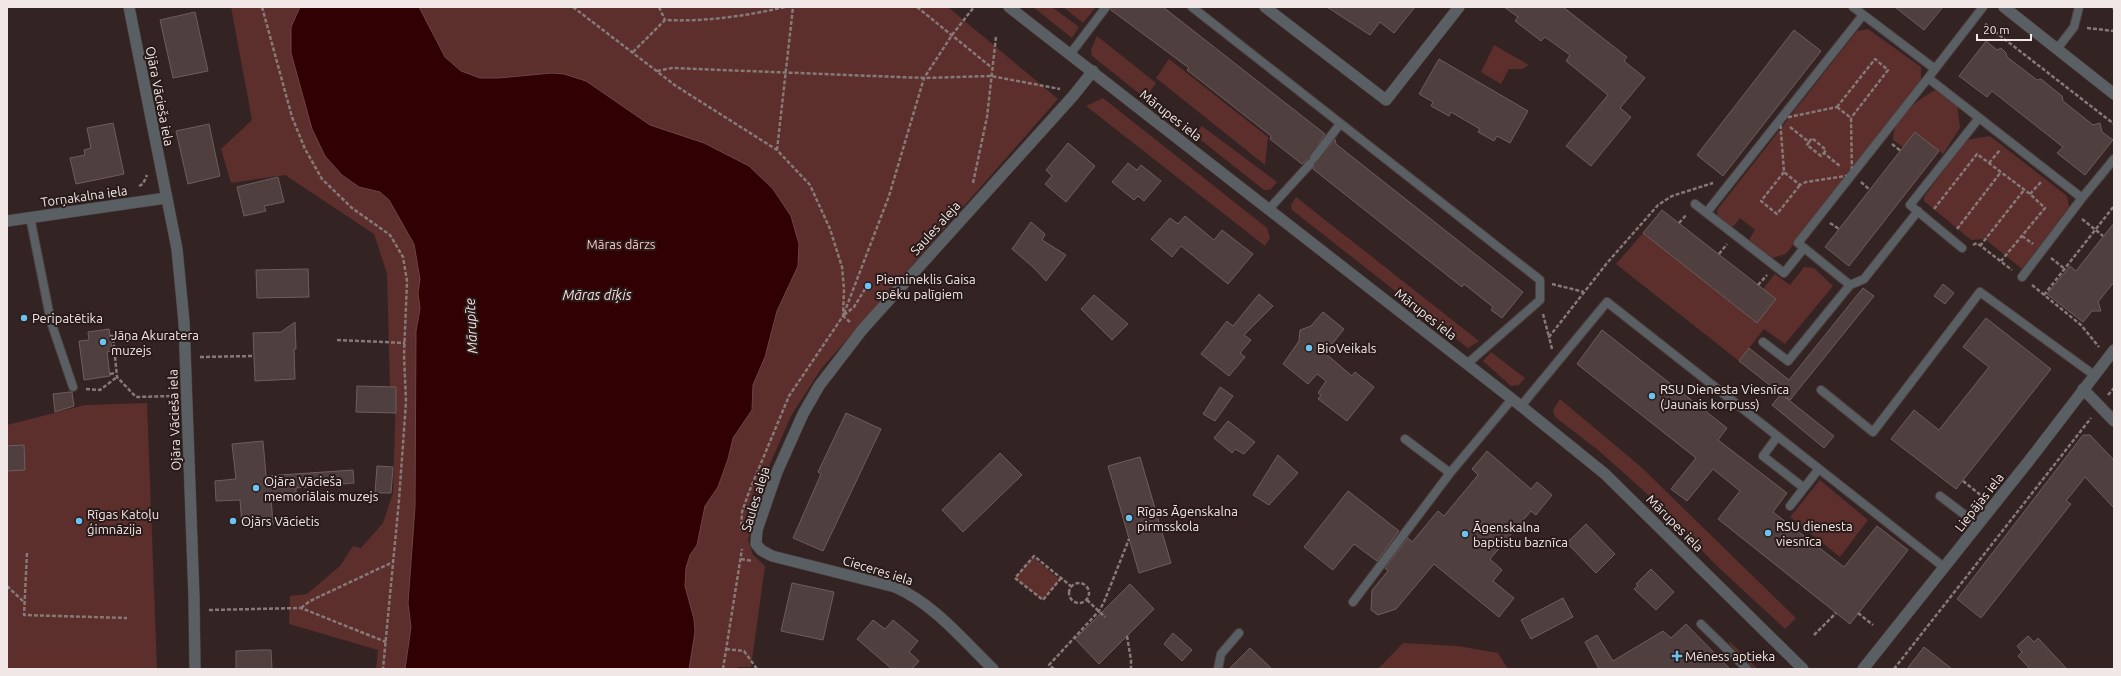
<svg xmlns="http://www.w3.org/2000/svg" width="2121" height="676" font-family="Ubuntu,sans-serif">
<style>
.green{fill:#5c2e2c}
.water{fill:#300002;stroke:#6a4546}
.building{fill:#4f3f3e;stroke:#6f5d5c}
.lines{fill:none;stroke-linecap:round;stroke-linejoin:round}
.service-casing{stroke:#4e3f3e;stroke-width:10}
.minor-casing{stroke:#4e3f3e;stroke-width:12}
.tertiary-casing{stroke:#4e3f3e;stroke-width:12}
.path{stroke:#867978;stroke-width:2.5;stroke-dasharray:4 2;stroke-linecap:butt}
.service{stroke:#595f63;stroke-width:8}
.minor{stroke:#595f63;stroke-width:11}
.tertiary{stroke:#595f63;stroke-width:11}
.poi-dot{fill:#6ac3f1;stroke:#291b1a;stroke-width:1.5}
.labels{text-anchor:middle;dominant-baseline:central;stroke-width:4;stroke-linejoin:round;paint-order:stroke}
.street-label{font-size:13px;fill:#f1e7e6;stroke:#291b1a}
.park-label{font-size:13px;fill:#fdc2be;stroke:#291b1a}
.poi-label{font-size:13px;fill:#f1e7e6;stroke:#291b1a;text-anchor:start}
.water-label{font-size:14px;font-style:italic;fill:#f2dddc;stroke:#291b1a}
</style>
<rect width="100%" height="100%" fill="#332423"/>
<!-- green -->
<path class="green" d="M231,7H948L1058,99L821,369L791,416L770,464L748,540L753,555L765,566L751,667H738V669H376L378,650L289,624L290,596L307,594L340,566L353,546L361,548L383,523L393,493L396,387H390L387,274L374,234L285,175L231,183L221,149L252,120Z
M1033,7H1052L1079,27L1072,38Z
M1063,7H1096L1083,23Z
M1868,29L1921,67V80L1786,254L1772,258L1750,242V238L1755,230L1740,218L1734,226H1729L1718,217L1717,210L1857,31Z
M1097,36L1156,83L1149,93L1141,95L1092,56L1091,50Z
M1494,45L1529,65L1522,69H1509L1501,84L1481,72Z
M1169,59L1268,137L1265,165L1156,78Z
M1937,89L1957,104L1960,128L1943,154L1915,132L1903,147L1893,140C1893,116 1919,99 1937,89Z
M1103,98L1267,228L1270,238L1265,246L1086,106Z
M1202,126L1277,182L1270,190H1264L1197,137L1196,133Z
M1990,136L2067,196L2069,207L2022,269L1985,239L1971,240L1924,201V197L1966,140Z
M1296,197L1479,341L1468,348L1292,210L1291,205Z
M1643,233L1757,323L1763,289L1775,274L1790,285L1804,267L1814,268L1833,286L1785,344L1764,329L1739,361L1616,264Z
M1491,352L1525,378L1519,385L1511,386L1483,361Z
M1560,399L1640,466L1796,618L1785,629L1716,565L1645,492L1598,450L1555,417L1553,410Z
M147,403L157,669H7V425L85,405Z
M1820,480L1868,520L1840,557L1790,517Z
M1033,557L1060,580L1043,600L1015,578Z
M1728,640L1758,669H1754L1731,646Z
M1403,643L1458,646L1498,653L1508,669H1378Z"/>
<!-- water -->
<path class="water" d="M300,7H419L445,57L461,71L480,78H499L552,73L564,74L586,81L650,125L704,143L749,166L773,189L791,216L799,244L798,266L777,311L765,357L753,385L752,410L733,438L728,459L718,487L705,506L697,545L690,555L686,568L685,586L694,619L695,632L689,669H405L411,627L408,603L415,507L416,331L420,309L418,293L420,279L414,244L389,200L380,192L359,187L342,175L325,156L312,129L291,53V27Z"/>
<!-- building -->
<path class="building" d="M1111,7H1163L1325,134L1309,159L1302,164L1270,139L1271,136L1187,70L1189,68L1111,10Z
M1327,7H1415L1394,33L1380,22L1370,35Z
M1504,7H1563L1627,57L1624,61L1645,78L1620,108L1631,117L1591,166L1566,146L1608,95L1566,61L1570,55L1545,37L1541,41L1515,21L1518,17Z
M1895,7H1943L1924,30Z
M195,12L208,71L173,78L160,20Z
M1794,30L1821,51L1723,176L1697,155Z
M1986,41L1997,50L2001,48L2006,53L2007,57L2037,80L2041,79L2062,96L2063,101L2093,125L2100,123L2102,132L2113,140L2085,175L2057,153L2063,147L1992,91L1987,97L1959,76Z
M1439,59L1528,111L1510,143L1497,136L1494,141L1478,132L1480,129L1451,112L1449,116L1431,106L1433,102L1419,94Z
M113,123L124,174L76,184L70,158L85,155L84,150L91,148L87,128Z
M209,124L220,176L188,184L176,131Z
M1915,132L1939,151L1849,266L1825,247Z
M1335,139L1336,144L1523,292L1502,318L1491,310L1493,307L1464,284L1462,287L1313,169L1315,163Z
M1068,143L1095,166L1066,202L1045,184L1052,176L1046,170Z
M1128,163L1137,170L1141,165L1161,181L1144,201L1138,196L1134,200L1112,182Z
M278,177L284,202L264,206L266,211L244,216L237,187Z
M1662,210L1776,299L1757,323L1643,233Z
M1185,216L1214,240L1222,230L1253,254L1228,284L1181,246L1172,257L1151,239L1170,218L1178,224Z
M1031,222L1045,234L1042,240L1066,255L1046,281L1034,268L1012,249Z
M2114,223V282L2098,302L2101,311H2092L2083,322L2047,294L2070,266L2076,271Z
M308,269L309,297L257,298L256,270Z
M1943,284L1954,293L1945,304L1934,296Z
M1863,288L1874,296L1790,400L1785,397L1834,436L1824,448L1772,405L1781,394L1739,361L1749,348L1789,380Z
M1259,294L1273,306L1244,335L1251,340L1240,353L1245,357L1229,376L1201,354L1227,321L1233,326Z
M1094,295L1128,324L1112,340L1081,309Z
M1323,312L1344,329L1325,353L1352,376L1355,372L1374,387L1347,421L1318,399L1321,395L1318,393L1326,381L1317,374L1308,384L1283,364L1299,341L1300,330L1311,326Z
M1986,318L2051,369L1956,489L1891,439L1914,410L1939,430L1989,367L1963,347Z
M295,322L296,349H294L295,379L255,381L253,333L281,332Z
M109,329L112,351L107,352L110,376L84,380L79,341L89,340L88,332Z
M1602,330L1727,428L1718,440L1787,493L1773,512L1844,567L1877,526L1908,550L1850,624L1718,519L1740,491L1713,469L1687,501L1671,489L1696,458L1577,364Z
M357,386L396,387V413L356,412Z
M1220,387L1233,396L1215,421L1203,414Z
M70,392H72L74,406L55,412L53,394Z
M846,413L881,429L823,551L793,538L821,474L818,472Z
M1228,421L1255,442L1244,454L1235,449L1232,453L1214,438Z
M2083,435H2090L2114,460V508L2085,477L2066,501L2071,504L1981,618L1957,599Z
M263,441L266,476L353,470L354,483L296,488V494L271,497L273,525L254,528L242,526L240,500L216,501L215,481L236,479L232,444Z
M24,445L25,470L7,471V446Z
M1487,451L1531,489L1537,482L1552,495L1536,515L1531,511L1490,559L1502,570L1493,581L1514,598L1499,617L1434,564L1396,609L1378,615L1371,610L1372,590L1388,571L1385,568L1408,538L1412,542L1438,511L1444,516L1478,475L1472,469Z
M1000,453L1022,475L963,532L942,510Z
M1278,455L1298,473L1269,505L1253,495Z
M1140,457L1171,563L1139,573L1108,466Z
M377,466L393,467L391,493H375Z
M1348,491L1399,531L1377,561L1354,544L1333,570L1304,547Z
M1586,524L1615,554L1596,573L1567,543Z
M1651,569L1674,592L1656,610L1634,589L1638,586L1636,584Z
M792,583L834,592L823,640L781,631Z
M1130,584L1154,609L1099,664L1075,639Z
M1563,598L1573,617L1531,639L1521,620Z
M873,620L885,629L893,620L918,641L909,652L919,661L912,669H892L857,639Z
M1686,624L1730,669H1599L1585,642L1597,635L1613,661L1663,631L1671,638Z
M1173,633L1192,650L1182,661L1164,644Z
M2028,636L2034,642L2038,638L2067,669H2030L2018,656L2022,652L2017,646Z
M1924,647L1952,669H1907Z
M1250,648L1272,669H1229Z
M259,650H271L272,669H236V651Z"/>
<g class="lines">
<defs>
<path id="service" d="M1192,7L1540,280V300L1467,364
M1853,7L1935,69
M1983,7L1928,78L2082,198L2114,159
M2057,49L2074,27L2079,7
M1071,53L1106,7
M1314,158L1340,124
M1695,204L1784,273L1804,248
M1268,210L1310,164
M1707,212L1863,15
M30,217L51,322L73,387
M1962,248L1910,205L1979,118
M2022,277L2082,198
M1850,285L1864,279L1918,211
M1763,342L1788,361L1850,285L1798,243L1928,78
M1821,390L1873,432L1980,292L2094,375
M1521,406L1607,302L1945,568
M1777,437L1763,456L1804,488
M1450,473L1512,399
M1940,496L1978,525
M1790,506L1818,470
M1353,602L1450,473L1405,439
M1701,624L1747,669
M1218,669L1221,654L1239,633"/>
<path id="minor" d="M1265,7L1386,100L1459,7
M2004,7L2114,94
M2083,389L2114,421
M993,669C963,640 934,604 895,587L772,556L761,550L756,544L757,530L777,472L803,414L819,386L862,330L1073,96L1093,71"/>
<path id="tertiary" d="M129,7L177,249L184,322L194,598L195,669
M1009,7L1521,406L1605,474L1803,669
M7,221L166,198
M1863,669L2028,462L2114,350"/>
</defs>
<!-- service casing -->
<use href="#service" class="service-casing"/>
<!-- minor casing -->
<use href="#minor" class="minor-casing"/>
<!-- tertiary casing -->
<use href="#tertiary" class="tertiary-casing"/>
<!-- path -->
<path class="path" d="M262,7L292,117L305,149L322,179L352,208L390,235L403,257L407,281L404,355L406,402L399,500L383,669
M573,7L676,86L777,150L810,185L830,229L842,267L844,289L843,316L789,396L749,492L742,512L741,530
M659,7L665,20
M917,7L991,67
M2113,7L2114,9
M1985,24L2114,124
M2087,28L2114,31
M633,52L665,20C705,22 746,16 785,7
M657,71L672,68L924,78L991,76L1060,89
M1837,107L1851,118L1852,175L1806,182L1800,185L1784,172L1780,119Z
M1837,107L1875,59L1888,70L1851,118
M1790,127L1809,142L1807,145L1821,156L1824,153L1841,167
M1809,142L1812,138L1826,150L1824,153
M1892,144L1901,151
M777,150L793,7
M1989,163L2000,150
M1784,172L1761,201L1777,214L1800,185
M1861,182L1870,190
M973,183L987,117L996,37
M139,186L143,184L147,175
M2030,194L2041,182
M1934,209L1977,154L2030,194L2045,208L2001,261
M2082,219L2103,236
M1679,223L1687,214
M1830,223L1839,229
M1957,229L2001,172
M2022,236L2033,244
M1973,245L1977,243L2012,270
M1980,246L2024,190
M1719,254L1727,244
M2051,258L2065,269
M1552,284L1584,292
M1758,285L1767,275
M2032,285L2081,325L2099,347
M2044,295L2114,206
M1543,314L1549,337
M844,315L854,307L865,289
M850,322L843,316L889,196L924,78L952,35L974,7
M110,336H113L117,377L136,397L173,396
M337,340L405,343
M1552,349L1549,337L1607,263L1658,205L1672,196L1713,183
M200,357L254,356
M110,374L116,373
M86,389L100,390L117,377
M2108,395L2114,388
M1963,481L1983,497
M27,553L24,615L127,618
M741,559L752,561
M1061,578L1043,600L1015,578L1034,556L1072,587
M1069 593a10 10 0 1 1 20 0a10 10 0 1 1-20 0Z
M7,586L24,602
M1087,600L1105,617
M301,608L310,601L393,562
M209,610L301,608L386,642
M1858,613L1873,625
M1814,635L1836,613
M1127,636L1131,660V669
M726,649L744,651L757,669
M723,669L742,549
M1054,669L1049,665L1099,611L1104,602L1129,539
M1894,669L2091,418"/>
<!-- service -->
<use href="#service" class="service"/>
<!-- minor -->
<use href="#minor" class="minor"/>
<!-- tertiary -->
<use href="#tertiary" class="tertiary"/>
</g>
<!-- markers -->
<g class="poi-dot">
<circle cx="868" cy="286" r="4"/>
<circle cx="24" cy="318" r="4"/>
<circle cx="103" cy="342" r="4"/>
<circle cx="1309" cy="348" r="4"/>
<circle cx="1652" cy="396" r="4"/>
<circle cx="256" cy="488" r="4"/>
<circle cx="1129" cy="518" r="4"/>
<circle cx="79" cy="521" r="4"/>
<circle cx="233" cy="521" r="4"/>
<circle cx="1768" cy="533" r="4"/>
<circle cx="1465" cy="534" r="4"/>
<path d="M1675 650h4v4h4v4h-4v4h-4v-4h-4v-4h4z"/>
</g>
<g class="labels">
<!-- street labels -->
<g class="street-label">
<text transform="translate(160 96) rotate(79)">Ojāra Vācieša iela</text>
<text transform="translate(1171 115) rotate(38)">Mārupes iela</text>
<text transform="translate(84 196) rotate(-8)">Torņakalna iela</text>
<text transform="translate(935 228) rotate(-48)">Saules aleja</text>
<text transform="translate(1426 314) rotate(38)">Mārupes iela</text>
<text transform="translate(174 420) rotate(-92)">Ojāra Vācieša iela</text>
<text transform="translate(755 499) rotate(-73)">Saules aleja</text>
<text transform="translate(1979 502) rotate(-52)">Liepājas iela</text>
<text transform="translate(1675 523) rotate(45)">Mārupes iela</text>
<text transform="translate(878 570) rotate(17)">Cieceres iela</text>
</g>
<!-- park labels -->
<g class="park-label">
<text x="621" y="244">Māras dārzs</text>
</g>
<!-- poi labels -->
<g class="poi-label">
<text x="876" y="279">Piemineklis Gaisa<tspan x="876" dy="15">spēku palīgiem</tspan></text>
<text x="32" y="318">Peripatētika</text>
<text x="111" y="335">Jāņa Akuratera<tspan x="111" dy="15">muzejs</tspan></text>
<text x="1317" y="348">BioVeikals</text>
<text x="1660" y="389">RSU Dienesta Viesnīca<tspan x="1660" dy="15">(Jaunais korpuss)</tspan></text>
<text x="264" y="481">Ojāra Vācieša<tspan x="264" dy="15">memoriālais muzejs</tspan></text>
<text x="1137" y="511">Rīgas Āgenskalna<tspan x="1137" dy="15">pirmsskola</tspan></text>
<text x="87" y="514">Rīgas Katoļu<tspan x="87" dy="15">ģimnāzija</tspan></text>
<text x="241" y="521">Ojārs Vācietis</text>
<text x="1776" y="526">RSU dienesta<tspan x="1776" dy="15">viesnīca</tspan></text>
<text x="1473" y="527">Āgenskalna<tspan x="1473" dy="15">baptistu baznīca</tspan></text>
<text x="1685" y="656">Mēness aptieka</text>
</g>
<!-- water labels -->
<g class="water-label">
<text x="597" y="295">Māras dīķis</text>
<text transform="translate(471 326) rotate(-93)">Mārupīte</text>
</g>
</g>
<!-- border -->
<rect width="2121" height="676" fill="none" stroke="#f1e7e6" stroke-width="16"/>
<!-- scale -->
<path d="M1977 34v6h54v-6" fill="none" stroke="#f1e7e6" stroke-width="2"/>
<text x="1983" y="34" font-size="12" fill="#f1e7e6" stroke="#291b1a" stroke-width="3" paint-order="stroke">20 m</text>
</svg>
